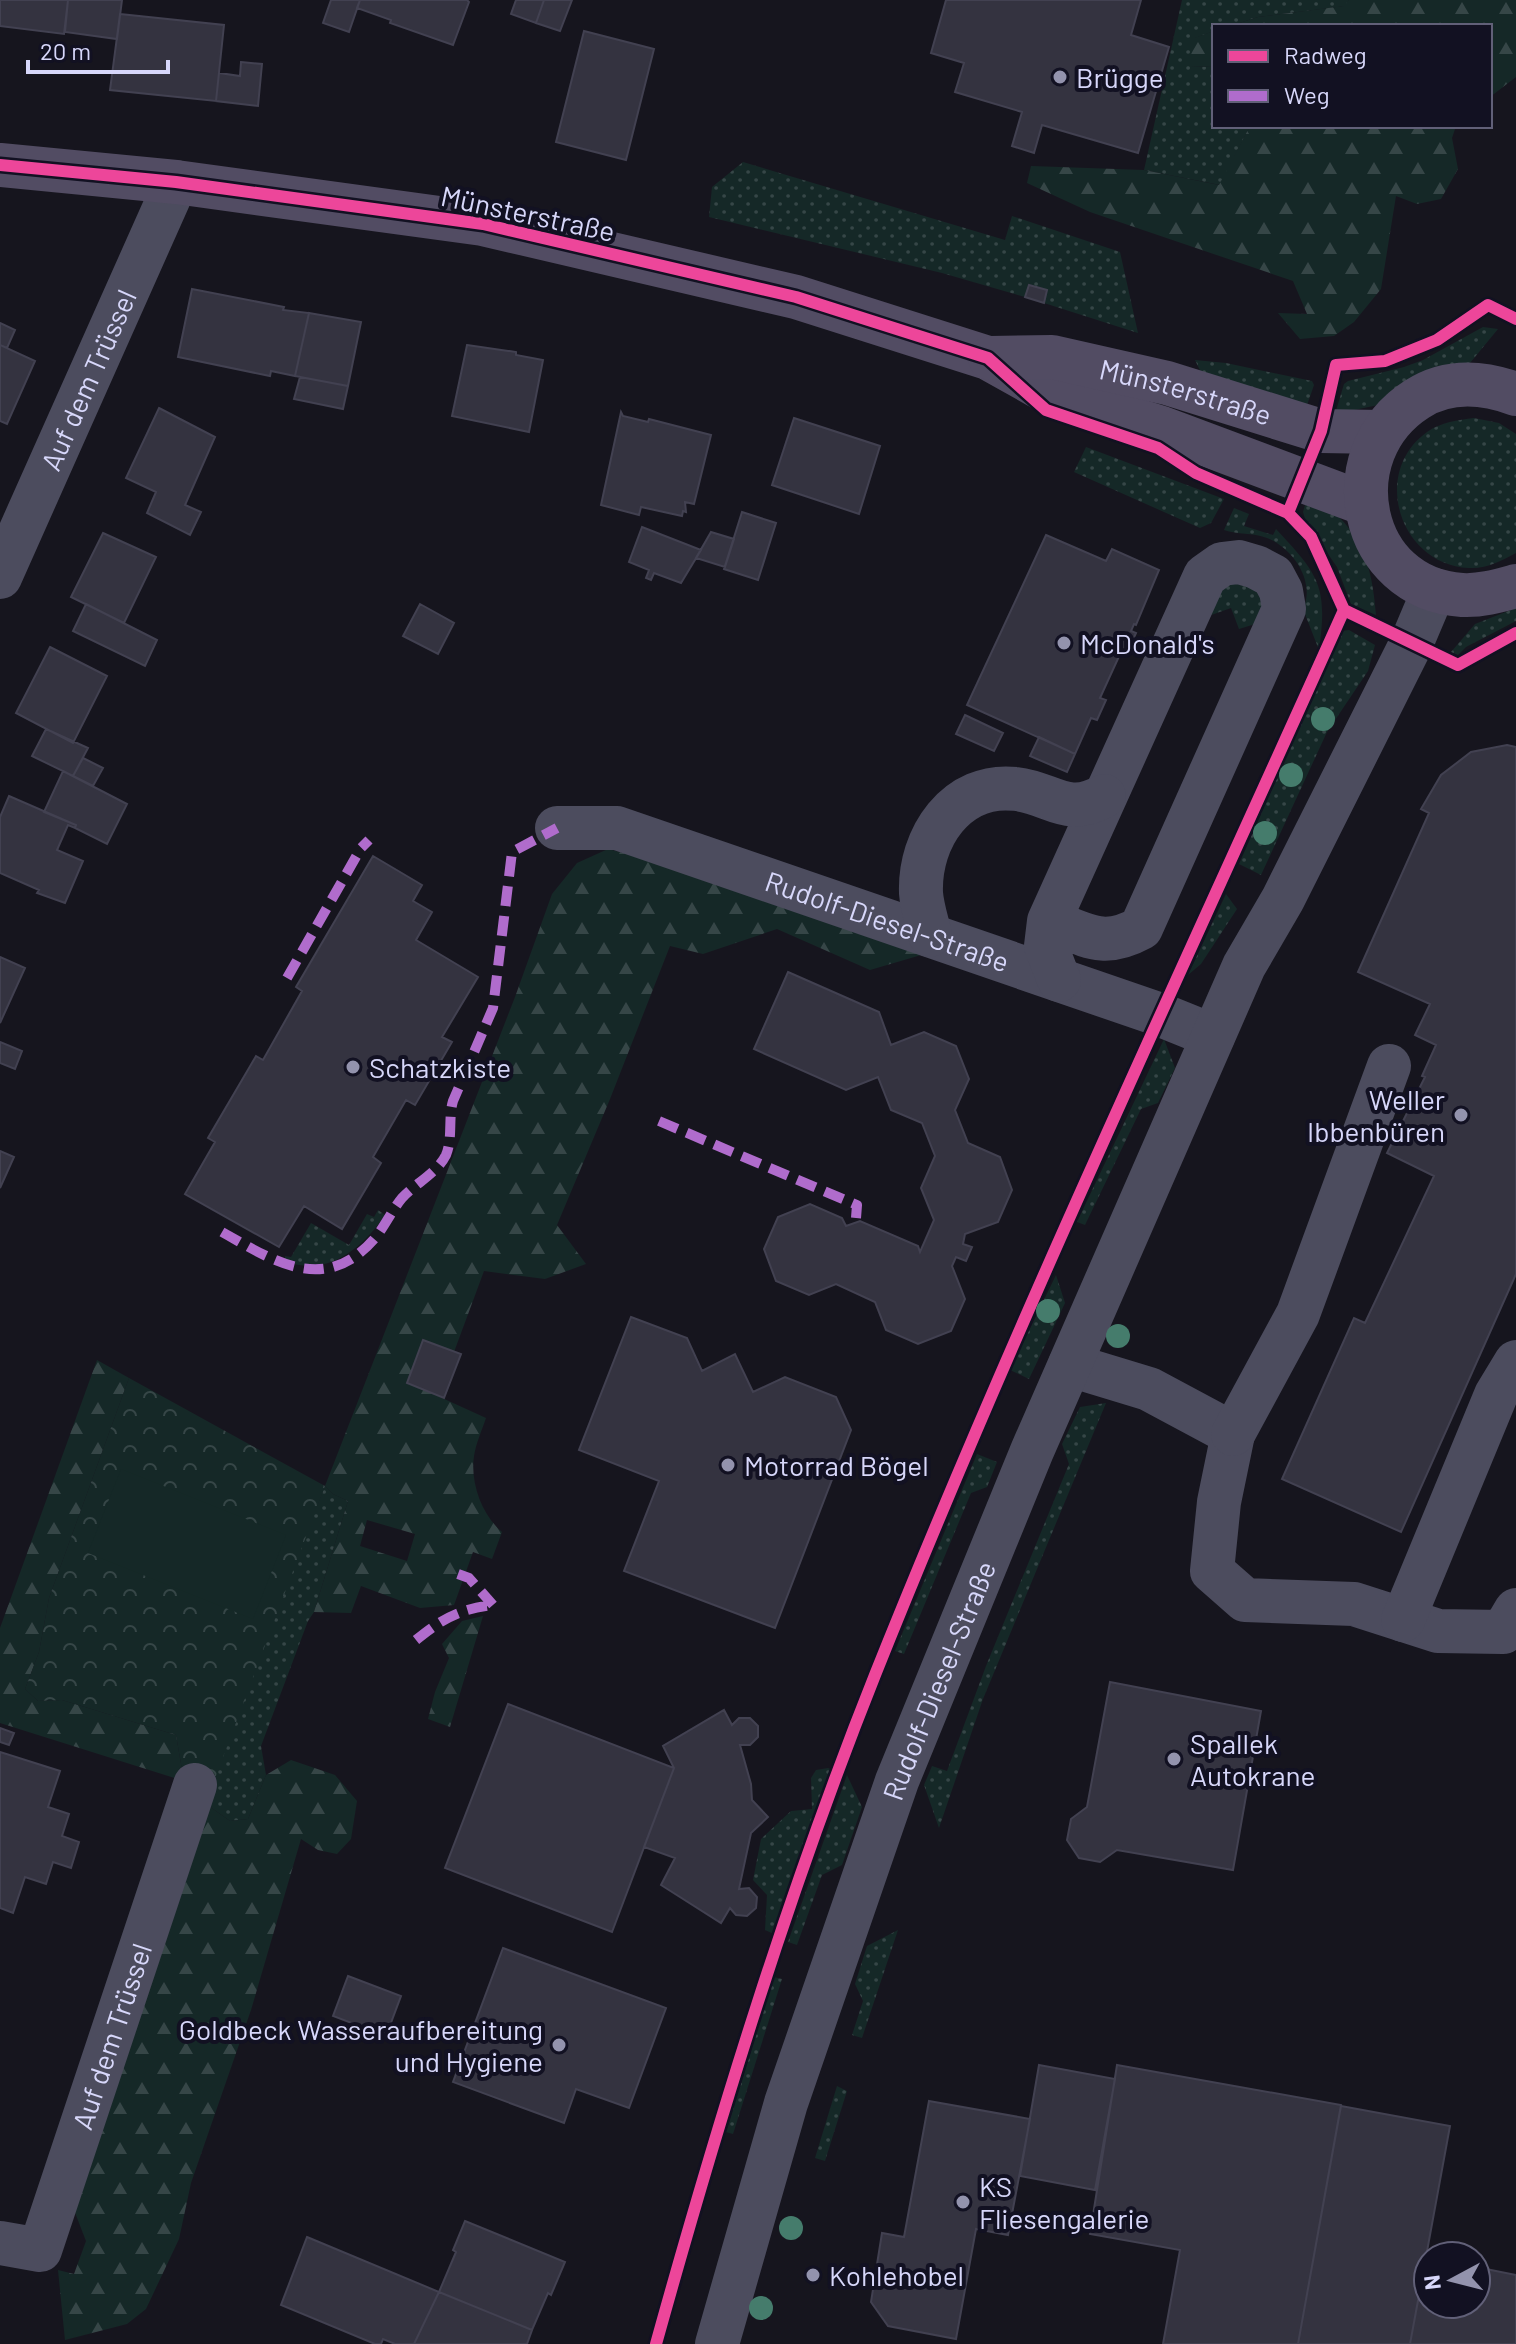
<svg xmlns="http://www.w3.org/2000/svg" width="1516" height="2344" font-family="Barlow,sans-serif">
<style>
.grass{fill:url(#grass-dots)}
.forest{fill:url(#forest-firs);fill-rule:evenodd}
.park{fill:url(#park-crowns)}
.pitch{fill:#152827}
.building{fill:#343340;stroke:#424151;stroke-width:2}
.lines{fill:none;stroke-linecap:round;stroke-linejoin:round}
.minor{stroke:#4c4c5e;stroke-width:44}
.major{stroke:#524c63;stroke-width:44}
.quiet{stroke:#b06ccc;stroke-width:10;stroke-dasharray:20 10;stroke-linecap:butt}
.cycleway-casing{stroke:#121122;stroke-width:17}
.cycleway{stroke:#ed469a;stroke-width:12}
.tree{fill:#457c6c}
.poi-dot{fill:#9393ad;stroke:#121122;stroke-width:3}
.labels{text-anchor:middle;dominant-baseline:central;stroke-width:8;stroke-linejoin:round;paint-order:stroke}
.poi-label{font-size:28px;fill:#d7d7fa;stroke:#121122;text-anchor:start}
.street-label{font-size:28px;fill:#d7d7fa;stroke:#121122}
</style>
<defs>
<pattern id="grass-dots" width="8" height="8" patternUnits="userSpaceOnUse" patternTransform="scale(2)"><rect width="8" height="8" fill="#152827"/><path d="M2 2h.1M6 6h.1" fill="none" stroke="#364647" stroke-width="1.8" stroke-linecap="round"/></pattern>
<pattern id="forest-firs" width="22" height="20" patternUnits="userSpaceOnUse" patternTransform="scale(2)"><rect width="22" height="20" fill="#152827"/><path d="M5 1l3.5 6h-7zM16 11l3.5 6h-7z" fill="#364647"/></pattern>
<pattern id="park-crowns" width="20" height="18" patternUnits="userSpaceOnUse" patternTransform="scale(2)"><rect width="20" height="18" fill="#152827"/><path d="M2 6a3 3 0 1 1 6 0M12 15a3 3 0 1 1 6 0" fill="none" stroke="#364647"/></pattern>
</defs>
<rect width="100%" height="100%" fill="#16151e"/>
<!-- grass -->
<path class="grass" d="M1182,0H1349L1345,6L1258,17L1230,26H1214V31L1195,38L1190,66L1214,67V126H1250L1220,185L1144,170Z
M743,162L1005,240L1012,216L1120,252L1138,333L1044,303L1047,290L1029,285L1025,297L942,273L709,217L712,187Z
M1483,327L1498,329L1470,363L1383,404L1335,414L1344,384L1348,381L1404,367L1423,360Z
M1195,360L1226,363L1312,381L1314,385L1305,411L1205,381Z
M1474,418L1499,423L1516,434V553C1501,561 1487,569 1469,568C1400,565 1370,473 1427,432C1441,422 1458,420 1474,418Z
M1086,447L1224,499L1211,523L1200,528L1074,472Z
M1307,498C1317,503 1331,508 1339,517C1367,545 1373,578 1376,615L1351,604L1337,567L1306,522L1303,512Z
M1234,508L1249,514L1244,526L1273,535L1276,529C1319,575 1328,586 1319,650L1303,609C1316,582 1293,548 1267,538C1252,532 1238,535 1224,530Z
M1243,578L1264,595L1265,621L1239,629L1231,608L1200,619L1214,587Z
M1516,608V621L1466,647L1458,655L1451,652L1475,624Z
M1349,630L1375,645L1368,671L1327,732L1261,875L1239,864L1342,631Z
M1226,894L1237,909L1201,964L1188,975Z
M1164,1039L1175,1068L1158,1103L1141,1109L1085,1225L1077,1222Z
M378,1210L385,1215C363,1248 327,1278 285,1261V1256L291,1257L311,1223L349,1245L367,1214L374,1217Z
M1056,1275L1065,1303L1029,1379L1010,1370Z
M1106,1403L983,1699L939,1828L924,1785L932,1766L947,1771L986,1666L1069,1464L1062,1444L1080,1407Z
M977,1454L997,1462L987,1487L971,1493L904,1654L895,1651Z
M325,1486L333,1494L348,1501L314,1612L308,1621L261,1746L266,1775L248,1819L230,1821L206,1804L203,1791Z
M828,1768L833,1770L774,1934L765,1930L767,1895L753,1880L761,1839L791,1811L812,1809L811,1778L816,1770Z
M847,1775L862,1807L842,1865L822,1875L797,1945L788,1942Z
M898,1930L862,2038L852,2035L863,2001L855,1984L867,1946Z
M774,1977L782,1979L733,2134L726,2132Z
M837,2086L847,2091L825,2161L815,2158Z"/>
<!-- forest -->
<path class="forest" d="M1349,0H1516V77L1490,97V26H1230L1258,17L1344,6Z
M1214,31V67L1189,66L1194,38Z
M1250,126H1456L1452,138L1458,169L1441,199L1417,204L1396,196L1381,289L1354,322L1334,336L1300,339L1278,313L1307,314L1293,281L1090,212L1027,183L1031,166L1144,170L1219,185Z
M608,849L674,866L928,953L870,970L777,929L703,954L670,946L610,1099L557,1225L586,1264L545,1279L484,1271L454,1352L423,1340L407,1382L486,1418C482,1430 476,1443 474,1456C470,1483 482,1515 502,1532L492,1559L473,1552L454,1605L420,1608L361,1586L351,1613L314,1612L348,1501L333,1494L325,1486L515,997L552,894L577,863ZM367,1520L415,1534L407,1561L360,1546Z
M97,1360L129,1378L49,1598L39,1652L25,1689L38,1701L62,1700L176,1735L184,1781L0,1723V1628Z
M483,1616L450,1727L428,1719L435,1692L449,1658L442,1644L462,1621Z
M291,1760L335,1775L357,1801L351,1839L337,1854L318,1850L301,1839L251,2010L191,2183L179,2239L146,2309L127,2324L65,2340L58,2270L74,2274L86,2241L74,2210L206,1804L230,1821L248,1819L266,1775Z"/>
<!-- park -->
<path class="park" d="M129,1378L325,1486L211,1789L184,1781L176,1735L62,1700L38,1701L25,1689L39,1652L49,1598Z"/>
<!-- pitch -->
<path class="pitch" d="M121,1469L286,1535L253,1619L88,1553Z"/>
<!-- building -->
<path class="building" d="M0,0H68L64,34L0,26Z
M68,0H122L117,39L65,32Z
M331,0H360L349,32L323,23Z
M360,0H467L469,2L453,45L390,23L391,20L357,8Z
M516,0H544L536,23L511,14Z
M544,0H572L560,31L536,23Z
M946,0H1141L1131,35L1169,47L1138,153L1042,125L1034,153L1012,146L1022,112L955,92L964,63L931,53Z
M120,14L224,25L216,101L110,90Z
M584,31L654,49L626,160L556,142Z
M241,62L262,64L258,106L216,101L219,73L240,76Z
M1029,285L1047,290L1044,303L1025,297Z
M192,289L284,307L283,310L309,313L295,376L271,371L270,376L178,357Z
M309,313L361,322L348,386L295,376Z
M0,323L15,330L7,348L0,345Z
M0,345L35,361L7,424L0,421Z
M467,345L516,352V355L543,360L529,432L452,416Z
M300,377L348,386L343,409L294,399Z
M159,408L215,437L185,505L201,512L190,535L147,513L156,492L126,478Z
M621,412L623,416L648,422L649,419L711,435L694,504L685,502L686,512L683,511L682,516L641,507L639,515L601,505Z
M794,418L880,446L859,514L772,485Z
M742,512L776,523L758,580L724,569Z
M642,527L701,550L681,583L654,573L651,580L646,578L649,570L629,562Z
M711,532L734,539L725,567L696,558Z
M103,533L156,557L124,623L71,597Z
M1046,535L1106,561L1112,549L1159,570L1136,625L1134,624L1131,631L1136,633L1126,655L1121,652L1100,698L1106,700L1097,720L1091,718L1075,754L967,705Z
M86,604L157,640L145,666L73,631Z
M420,604L454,623L438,654L403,636Z
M50,647L107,676L73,743L16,713Z
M965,715L1003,733L994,751L956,734Z
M46,729L88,748L73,776L32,756Z
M1039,737L1075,754L1067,772L1030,756Z
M1507,745L1516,747V1274L1401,1532L1282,1479L1354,1318L1365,1323L1434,1176L1387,1153L1425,1077L1422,1076L1436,1045L1415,1035L1430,1004L1358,972L1429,813L1421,809L1441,775L1471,752Z
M83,758L103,768L93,786L73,776Z
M63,771L127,804L107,844L75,828L76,825L44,812Z
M9,796L76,825L75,828L68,825L57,850L83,861L65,903L37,893L39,890L0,873V817Z
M373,856L422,885L413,901L432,912L416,940L478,977L442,1037L452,1042L415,1105L406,1100L373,1157L381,1163L342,1229L304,1206L279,1247L185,1194L215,1142L208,1138L256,1056L263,1060L302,991L296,987Z
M0,957L25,968L0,1023Z
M788,972L879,1012L891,1045L924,1032L956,1046L969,1079L955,1110L968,1143L1000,1157L1012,1190L998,1222L965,1234L963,1244L972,1247L966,1261L956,1257L952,1266L965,1299L951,1331L918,1344L886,1330L875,1302L836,1284L809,1295L776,1281L764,1249L778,1217L810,1204L842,1218L846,1226L860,1221L918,1246L920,1252L934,1220L921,1188L935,1156L922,1123L891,1110L878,1077L846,1090L754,1049Z
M0,1042L22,1051L15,1069L0,1063Z
M0,1151L14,1157L0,1188Z
M631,1317L687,1338L702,1371L735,1354L753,1392L785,1377L836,1397L851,1430L775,1628L624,1571L659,1481L579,1450Z
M423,1340L461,1354L444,1398L407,1383Z
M1110,1682L1261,1711L1233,1870L1117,1850L1100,1862L1079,1858L1067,1840L1071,1819L1087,1807Z
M508,1704L674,1768L612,1932L445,1868Z
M724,1710L732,1725L739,1718H750L758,1726V1737L750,1745H740L751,1784L752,1800L768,1817L751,1833L739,1889L749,1888L757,1897L756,1908L747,1916L736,1915L730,1908L721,1923L661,1885L675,1858L644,1847L674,1768L663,1746Z
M0,1728L14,1733L9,1745L0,1742Z
M0,1752L60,1771L48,1807L69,1814L62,1836L79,1842L71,1868L53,1862L46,1884L25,1877L13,1913L0,1908Z
M503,1948L666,2008L629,2108L576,2089L564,2123L453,2082Z
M348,1976L401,1996L386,2036L333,2016Z
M1039,2065L1115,2079L1095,2190L1020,2176Z
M1117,2065L1341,2105L1298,2344H1163L1180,2250L1090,2234Z
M929,2101L1030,2119L1008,2235L976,2229L956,2339L888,2326L871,2302L882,2233L904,2237Z
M1341,2106L1450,2126L1410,2344H1298Z
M465,2221L565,2262L551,2295L548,2293L532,2330L439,2292L456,2252L453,2250Z
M307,2237L439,2292L414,2344H395L383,2339L381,2344H375L281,2305Z
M1426,2258L1428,2304H1476V2267L1516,2275V2344H1410Z
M439,2292L532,2330L527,2344H414Z"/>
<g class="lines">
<!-- minor -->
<g class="minor">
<path id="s1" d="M0,577L176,182"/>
<path id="s2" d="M557,828H617L1161,1015L1213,1036"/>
<path d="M1049,921C1087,935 1103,949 1141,928L1284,609L1281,591L1273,576L1256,567L1239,562L1222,564L1205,576L1049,921L1046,946L1059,980"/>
<path d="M930,935C927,922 922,907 921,893C919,838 956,782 1016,789C1052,793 1066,817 1104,796"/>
<path d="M1070,1365L1149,1389L1233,1434L1219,1502L1212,1571L1245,1600L1354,1604L1438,1631L1503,1632L1516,1610"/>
<path d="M1233,1434L1298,1314L1389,1066"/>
<path d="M1403,1620L1496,1395L1516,1362"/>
<path id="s3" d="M0,2243L40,2250L195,1785"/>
<path id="s4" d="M717,2344L786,2103L897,1781L1032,1451L1244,966L1283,899L1412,642L1434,590"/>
</g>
<!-- major -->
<g class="major">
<path d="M0,165L176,182L483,224L796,297L988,358L1052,394L1162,428L1365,504"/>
<path id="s5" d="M990,358L1052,357L1167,383L1321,431L1381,432"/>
<path d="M1516,394C1483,382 1448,379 1417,399C1331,454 1359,589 1462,595C1481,596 1498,591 1516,586"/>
</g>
<!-- quiet -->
<path class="quiet" d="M287,978L361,848L369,840
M659,1121L857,1205L856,1218
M222,1232C274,1261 325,1296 375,1238C385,1226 392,1210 402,1198C416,1183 437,1173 446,1155C453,1138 448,1118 453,1101L493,1008L512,852L557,828
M458,1574L469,1578L493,1605
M416,1640C442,1619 459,1609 493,1605"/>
<defs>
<path id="cycleway" d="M0,165L176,182L483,224L796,297L988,358L1046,410L1158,448L1196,473L1288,513
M1516,319L1488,305L1437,340L1385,361L1336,365L1321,431L1288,513L1311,537L1344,610L1458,665L1516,633
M656,2344C719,2118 788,1893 875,1675C1019,1315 1185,964 1344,610"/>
</defs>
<!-- cycleway casing -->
<use href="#cycleway" class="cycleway-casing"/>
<!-- cycleway -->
<use href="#cycleway" class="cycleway"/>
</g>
<!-- trees -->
<g class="tree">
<circle cx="1323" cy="719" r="12"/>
<circle cx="1291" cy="775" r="12"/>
<circle cx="1265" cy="833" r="12"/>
<circle cx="1048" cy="1311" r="12"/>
<circle cx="1118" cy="1336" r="12"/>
<circle cx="791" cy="2228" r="12"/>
<circle cx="761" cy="2308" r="12"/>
</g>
<!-- markers -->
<g class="poi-dot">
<circle cx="1060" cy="77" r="8"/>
<circle cx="1064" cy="643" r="8"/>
<circle cx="353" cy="1067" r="8"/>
<circle cx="1461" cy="1115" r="8"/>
<circle cx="728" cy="1465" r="8"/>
<circle cx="1174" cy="1759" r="8"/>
<circle cx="559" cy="2045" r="8"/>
<circle cx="963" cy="2202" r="8"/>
<circle cx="813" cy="2275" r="8"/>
</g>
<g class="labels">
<!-- poi labels -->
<g class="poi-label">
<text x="1076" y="77">Brügge</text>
<text x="1080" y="643">McDonald's</text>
<text x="369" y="1067">Schatzkiste</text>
<text x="1445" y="1099" text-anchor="end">Weller<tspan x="1445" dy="32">Ibbenbüren</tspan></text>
<text x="744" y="1465">Motorrad Bögel</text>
<text x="1190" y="1743">Spallek<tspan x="1190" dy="32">Autokrane</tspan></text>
<text x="543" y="2029" text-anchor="end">Goldbeck Wasseraufbereitung<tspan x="543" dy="32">und Hygiene</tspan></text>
<text x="979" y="2186">KS<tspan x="979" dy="32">Fliesengalerie</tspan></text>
<text x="829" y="2275">Kohlehobel</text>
</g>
<!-- street labels -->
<g class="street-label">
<text transform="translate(528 213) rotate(12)">Münsterstraße</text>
<text stroke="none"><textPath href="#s1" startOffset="216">Auf dem Trüssel</textPath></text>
<text stroke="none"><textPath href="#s5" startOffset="200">Münsterstraße</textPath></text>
<text stroke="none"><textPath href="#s2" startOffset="346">Rudolf-Diesel-Straße</textPath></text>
<text stroke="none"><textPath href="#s4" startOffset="700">Rudolf-Diesel-Straße</textPath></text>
<text stroke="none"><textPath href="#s3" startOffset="266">Auf dem Trüssel</textPath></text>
</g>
</g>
<!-- legend -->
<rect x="1212" y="24" width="280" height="104" fill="#121122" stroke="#616078" stroke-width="2"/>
<rect x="1228" y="50" width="40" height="12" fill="#ed469a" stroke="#616078" stroke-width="2"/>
<text x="1284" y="64" font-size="24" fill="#d7d7fa">Radweg</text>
<rect x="1228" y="90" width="40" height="12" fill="#b06ccc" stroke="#616078" stroke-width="2"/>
<text x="1284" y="104" font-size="24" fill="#d7d7fa">Weg</text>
<!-- north arrow -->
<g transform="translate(1452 2280) rotate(263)"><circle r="38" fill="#121122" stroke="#616078" stroke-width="2"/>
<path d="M0-6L14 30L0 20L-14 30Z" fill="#9393ad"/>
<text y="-12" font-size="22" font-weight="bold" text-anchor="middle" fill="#d7d7fa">N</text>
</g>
<!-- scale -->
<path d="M28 60v12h140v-12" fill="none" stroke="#d7d7fa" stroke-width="4"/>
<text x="40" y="60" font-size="24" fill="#d7d7fa" stroke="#121122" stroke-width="6" paint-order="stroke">20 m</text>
</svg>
